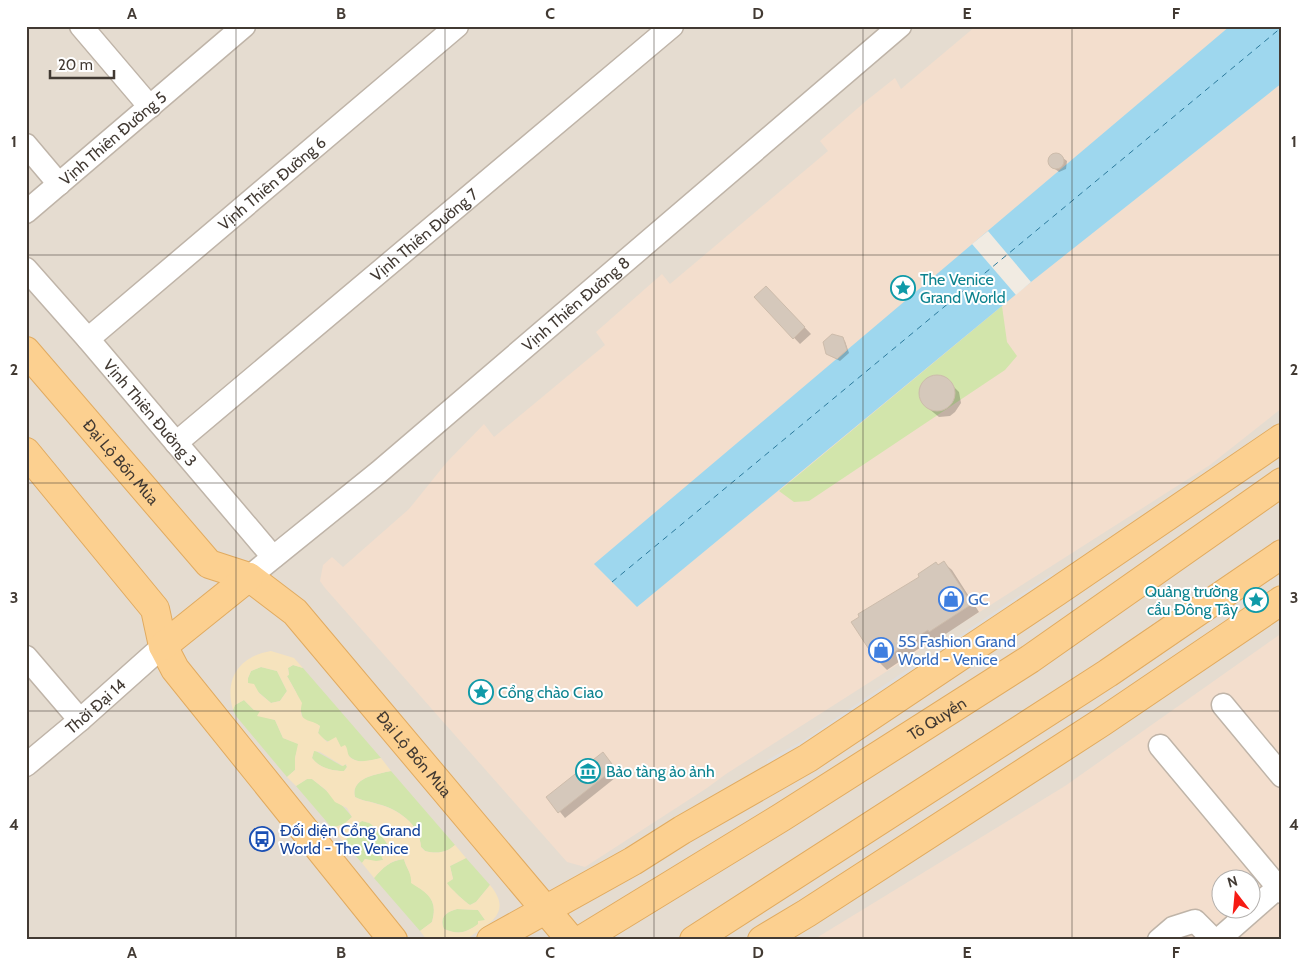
<svg xmlns="http://www.w3.org/2000/svg" width="1308" height="966" font-family="Cabin,sans-serif">
<style>
.residential{fill:#e5dcd0;fill-rule:evenodd}
.commercial{fill:#f3decd;fill-rule:evenodd}
.green{fill:#d2e5ab}
.sand{fill:#f6e3bd;fill-rule:evenodd}
.parking{fill:#e1dedb}
.water{fill:#9ed7ee}
.pier{fill:#f1ebe2}
.shadow{fill:#0003}
.lines{fill:none;stroke-linecap:round;stroke-linejoin:round}
.ferry{stroke:#2c7a9c;stroke-width:1;stroke-dasharray:6 5;stroke-linecap:butt}
.building{fill:#d5c8bb;stroke:#cdbcab}
.minor-casing{stroke:#bfb4a8;stroke-width:25}
.major-casing{stroke:#e1ab60;stroke-width:30}
.minor{stroke:#fff;stroke-width:22}
.major{stroke:#fcd090;stroke-width:28}
.grid{fill:none;stroke:#423a33;stroke-width:1;stroke-opacity:0.55}
.labels{text-anchor:middle;dominant-baseline:central;stroke-width:4;stroke-linejoin:round;paint-order:stroke}
.street-label{font-size:16px;fill:#423a33;stroke:#fff}
.culture-label{font-size:16px;fill:#0d838f;stroke:#fff;text-anchor:start}
.shop-label{font-size:16px;fill:#366cbe;stroke:#fff;text-anchor:start}
.transit-label{font-size:16px;fill:#164399;stroke:#fff;text-anchor:start}
.neatline{fill:none;stroke:#423a33;stroke-width:2}
.grid-label{font-size:16px;text-anchor:middle;font-weight:bold;fill:#423a33}
</style>
<rect width="100%" height="100%" fill="#f1ebe2"/>
<!-- residential -->
<path class="residential" d="M26,26H1282V940H26ZM1220,878H1250V908H1220Z"/>
<!-- commercial -->
<path class="commercial" d="M976,26H1282V408L1210,465L726,774L707,788L585,867L567,862L325,588L320,581L323,565L332,557L343,567L409,509L447,462L484,424L494,437L605,345L596,332L662,274L670,284L828,151L820,141L866,101L895,78L901,89Z
M1282,633V940H813L1065,786ZM1220,878H1250V908H1220Z"/>
<!-- green -->
<path class="green" d="M1002,306L1007,342L1017,356L1005,370L809,501L794,502L779,491Z
M293,665L303,668L381,758C373,760 360,764 353,759C348,757 346,751 342,748C333,742 325,743 318,733L320,726C314,722 307,723 303,719L296,692L287,676L289,674L288,668Z
M261,667L277,671L287,691L280,701L271,703L248,683V678L251,671Z
M244,700L254,710L261,711L258,715L275,720L283,738L299,744L295,758V770L287,777L236,716L233,710L235,705Z
M314,750L342,766L345,764L347,767L344,771C332,771 319,768 312,758Z
M391,771L455,845C446,853 437,854 425,851L421,847C420,824 398,809 378,804C370,801 362,801 355,797C350,778 377,774 391,771Z
M307,779H312C325,789 344,806 352,817L344,824L332,828L296,786Z
M362,821C365,822 368,822 371,824C374,826 388,844 390,848L385,852L381,849L383,860L376,862L365,859L362,863L344,843L356,825Z
M466,858L490,885L476,902L470,905C465,902 450,888 446,883L453,879L450,866Z
M404,859C406,868 412,873 412,883C429,894 438,900 432,922L420,931L374,878C383,867 390,861 404,859Z
M457,909L478,910L485,920C469,930 463,937 444,929C439,917 446,912 457,909Z"/>
<!-- sand -->
<path class="sand" d="M271,651L294,658L303,668L293,665L288,668L289,675L287,676L302,703C297,724 310,718 320,726L318,733L327,742L336,737L341,747L345,745C348,749 347,752 349,756C356,765 371,760 381,758L391,771C377,774 350,778 355,797C362,801 369,801 377,804C398,809 420,824 421,847L425,851C437,854 446,853 455,845L466,858L450,866L453,879L447,883C450,888 465,902 470,905L476,902L490,885C508,907 499,918 477,932C473,934 468,939 463,940C454,942 437,940 427,940L420,931L432,922C438,900 429,894 411,883C412,873 406,868 404,859C390,860 383,868 374,878L362,863L365,859L376,861L383,860L380,853V848L385,852L390,848C389,845 373,825 371,824C368,822 365,822 362,821L356,825L344,843L332,828L344,824L352,817L347,808L335,802L326,790L312,779H307L296,786L287,777L295,770V758L298,744L283,738L275,720L257,716L260,711L254,710L244,700L235,705L233,710C224,679 239,656 271,651ZM261,667L277,671L287,691L280,701L271,703L259,693L254,684L248,683V678L251,671ZM314,751L320,752L343,766L346,764L347,767L344,771C332,771 319,768 312,758ZM457,909L478,910L485,920L478,921V924C466,933 458,935 444,929C439,917 446,912 457,909Z"/>
<!-- parking -->
<path class="parking" d="M1051,574L1056,576L937,660L939,649Z
M912,666L919,669L766,774L767,760L804,740Z"/>
<!-- water -->
<path class="water" d="M1230,26H1282V83L1031,282L637,607L594,564Z"/>
<!-- pier -->
<path class="pier" d="M988,231L1031,282L1016,295L972,244Z"/>
<!-- shadow -->
<path class="shadow" d="M1053,154L1059,155L1067,161L1066,169L1059,172L1051,166L1048,160Z
M766,287L811,334L800,344L755,297Z
M842,338L845,341L849,353L840,361L827,354Z
M933,376L944,377L959,392L961,403L955,412L950,416L939,417L923,404L919,393L920,387L927,378Z
M944,563L952,570L979,612L938,639L936,637L887,670L879,662L939,566Z
M603,754L620,774L565,818L548,797Z"/>
<g class="lines">
<!-- ferry -->
<path class="ferry" d="M612,582L1282,27"/>
</g>
<!-- building -->
<path class="building" d="M1048 161a8 8 0 1 1 16 0a8 8 0 1 1-16 0Z
M766,286L805,327L793,339L754,297Z
M832,334L843,337L847,350L837,359L826,354L823,342Z
M919 393a18 18 0 1 1 36 0a18 18 0 1 1-36 0Z
M944,561L972,604L929,632L928,630L878,663L851,622L859,617L858,614L919,577L918,574L936,562L938,565Z
M603,752L615,768L558,813L546,797Z"/>
<g class="lines">
<defs>
<g id="minor">
<path d="M81,26L150,107"/>
<path d="M26,145L59,184"/>
<path id="s1" d="M26,212L244,26"/>
<path id="s2" d="M26,269L88,339L273,557"/>
<path id="s3" d="M88,339L457,26"/>
<path id="s4" d="M176,443L672,26"/>
<path id="s5" d="M249,577L379,472L900,26"/>
<path d="M26,657L80,720"/>
<path d="M1223,705L1282,776"/>
<path d="M1160,746L1282,892"/>
<path id="s6" d="M26,765L80,720L163,646"/>
<path d="M1159,940L1173,928L1195,921L1214,940"/>
<path d="M1218,940L1282,884"/>
</g>
<g id="major">
<path id="s7" d="M26,351L209,564L249,577L295,612L571,940"/>
<path d="M26,452L155,609L163,646L175,669L393,940"/>
<path d="M163,646L249,577"/>
<path d="M491,940L633,861L682,830L808,758L1056,592L1282,438"/>
<path id="s8" d="M581,940L782,817L1030,659L1282,482"/>
<path d="M694,940L1108,673L1282,554"/>
<path d="M762,940L807,913L1102,722L1282,600"/>
</g>
</defs>
<!-- minor casing -->
<use href="#minor" class="minor-casing"/>
<!-- major casing -->
<use href="#major" class="major-casing"/>
<!-- minor -->
<use href="#minor" class="minor"/>
<!-- major -->
<use href="#major" class="major"/>
</g>
<!-- grid -->
<path class="grid" d="M236,26V940M445,26V940M654,26V940M863,26V940M1072,26V940M26,255H1282M26,483H1282M26,711H1282"/>
<!-- icons -->
<defs>
<symbol id="sight-ring" viewBox="-11 -11 22 22"><circle r="9.5" fill="#fff" stroke="#0f9aa8" stroke-width="1.5"/><path d="M0-6L1.8-2.2L6-1.7L2.9 1.2L3.7 5.4L0 3.3L-3.7 5.4L-2.9 1.2L-6-1.7L-1.8-2.2Z" fill="#0f9aa8"/></symbol>
<symbol id="shop-ring" viewBox="-11 -11 22 22"><circle r="9.5" fill="#fff" stroke="#3f7fe0" stroke-width="1.5"/><path d="M-5-2.5h2.3a2.7 3.5 0 0 1 5.4 0H5L5.5 6h-11ZM-1.5-2.5h3a1.5 2.3 0 0 0-3 0Z" fill="#3f7fe0"/></symbol>
<symbol id="museum-ring" viewBox="-11 -11 22 22"><circle r="9.5" fill="#fff" stroke="#0f9aa8" stroke-width="1.5"/><path d="M0-6L6-3V-2H-6V-3ZM-5-1h2V3h-2ZM-1-1h2V3h-2ZM3-1h2V3H3ZM-6 4H6V6H-6Z" fill="#0f9aa8"/></symbol>
<symbol id="bus-ring" viewBox="-11 -11 22 22"><circle r="9.5" fill="#fff" stroke="#1a4fb4" stroke-width="1.5"/><path d="M-5-6H5V4H4V6H2V4H-2V6H-4V4H-5ZM-3.5-4V0h7V-4ZM-3.5 1.2v1.5H-2V1.2ZM2 1.2v1.5H3.5V1.2Z" fill="#1a4fb4"/></symbol>
</defs>
<g fill-rule="evenodd">
<use href="#sight-ring" x="889" y="274" width="28" height="28"/>
<use href="#shop-ring" x="937" y="585" width="28" height="28"/>
<use href="#sight-ring" x="1242" y="586" width="28" height="28"/>
<use href="#shop-ring" x="867" y="636" width="28" height="28"/>
<use href="#sight-ring" x="467" y="678" width="28" height="28"/>
<use href="#museum-ring" x="574" y="757" width="28" height="28"/>
<use href="#bus-ring" x="248" y="825" width="28" height="28"/>
</g>
<g class="labels">
<!-- street labels -->
<g class="street-label">
<text stroke="none"><textPath href="#s1" startOffset="114">Vịnh Thiên Đường 5</textPath></text>
<text stroke="none"><textPath href="#s3" startOffset="241">Vịnh Thiên Đường 6</textPath></text>
<text stroke="none"><textPath href="#s4" startOffset="324">Vịnh Thiên Đường 7</textPath></text>
<text stroke="none"><textPath href="#s5" startOffset="426">Vịnh Thiên Đường 8</textPath></text>
<text stroke="none"><textPath href="#s2" startOffset="190">Vịnh Thiên Đường 3</textPath></text>
<text stroke="none"><textPath href="#s7" startOffset="146">Đại Lộ Bốn Mùa</textPath></text>
<text stroke="none"><textPath href="#s6" startOffset="91">Thời Đại 14</textPath></text>
<text stroke="none"><textPath href="#s8" startOffset="419">Tô Quyền</textPath></text>
<text stroke="none"><textPath href="#s7" startOffset="566">Đại Lộ Bốn Mùa</textPath></text>
</g>
<!-- culture labels -->
<g class="culture-label">
<text x="920" y="279">The Venice<tspan x="920" dy="18">Grand World</tspan></text>
<text x="1238" y="591" text-anchor="end">Quảng trường<tspan x="1238" dy="18">cầu Đông Tây</tspan></text>
<text x="498" y="692">Cổng chào Ciao</text>
<text x="606" y="771">Bảo tàng ảo ảnh</text>
</g>
<!-- shop labels -->
<g class="shop-label">
<text x="968" y="599">GC</text>
<text x="898" y="641">5S Fashion Grand<tspan x="898" dy="18">World - Venice</tspan></text>
</g>
<!-- transit labels -->
<g class="transit-label">
<text x="280" y="830">Đối diện Cổng Grand<tspan x="280" dy="18">World - The Venice</tspan></text>
</g>
</g>
<!-- border -->
<rect width="1308" height="966" fill="none" stroke="#ffffff" stroke-width="55"/>
<!-- north arrow -->
<g transform="translate(1236 894) rotate(344)"><circle r="24" fill="#ffffff" stroke="#b3b0ad"/>
<path d="M0-4L9 19L0 12L-9 19Z" fill="#f61b14"/>
<text y="-8" font-size="14" font-weight="bold" text-anchor="middle" fill="#423a33">N</text>
</g>
<!-- scale -->
<path d="M50 70v8h64v-8" fill="none" stroke="#423a33" stroke-width="2.5"/>
<text x="58" y="70" font-size="15" fill="#423a33" stroke="#ffffff" stroke-width="4" paint-order="stroke">20 m</text>
<rect x="28" y="28" width="1252" height="910" class="neatline"/>
<g class="grid-label">
<text x="132" y="19">A</text>
<text x="341" y="19">B</text>
<text x="550" y="19">C</text>
<text x="758" y="19">D</text>
<text x="967" y="19">E</text>
<text x="1176" y="19">F</text>
<text x="14" y="147">1</text>
<text x="1294" y="147">1</text>
<text x="14" y="375">2</text>
<text x="1294" y="375">2</text>
<text x="14" y="603">3</text>
<text x="1294" y="603">3</text>
<text x="14" y="830">4</text>
<text x="1294" y="830">4</text>
<text x="132" y="958">A</text>
<text x="341" y="958">B</text>
<text x="550" y="958">C</text>
<text x="758" y="958">D</text>
<text x="967" y="958">E</text>
<text x="1176" y="958">F</text>
</g>
</svg>
